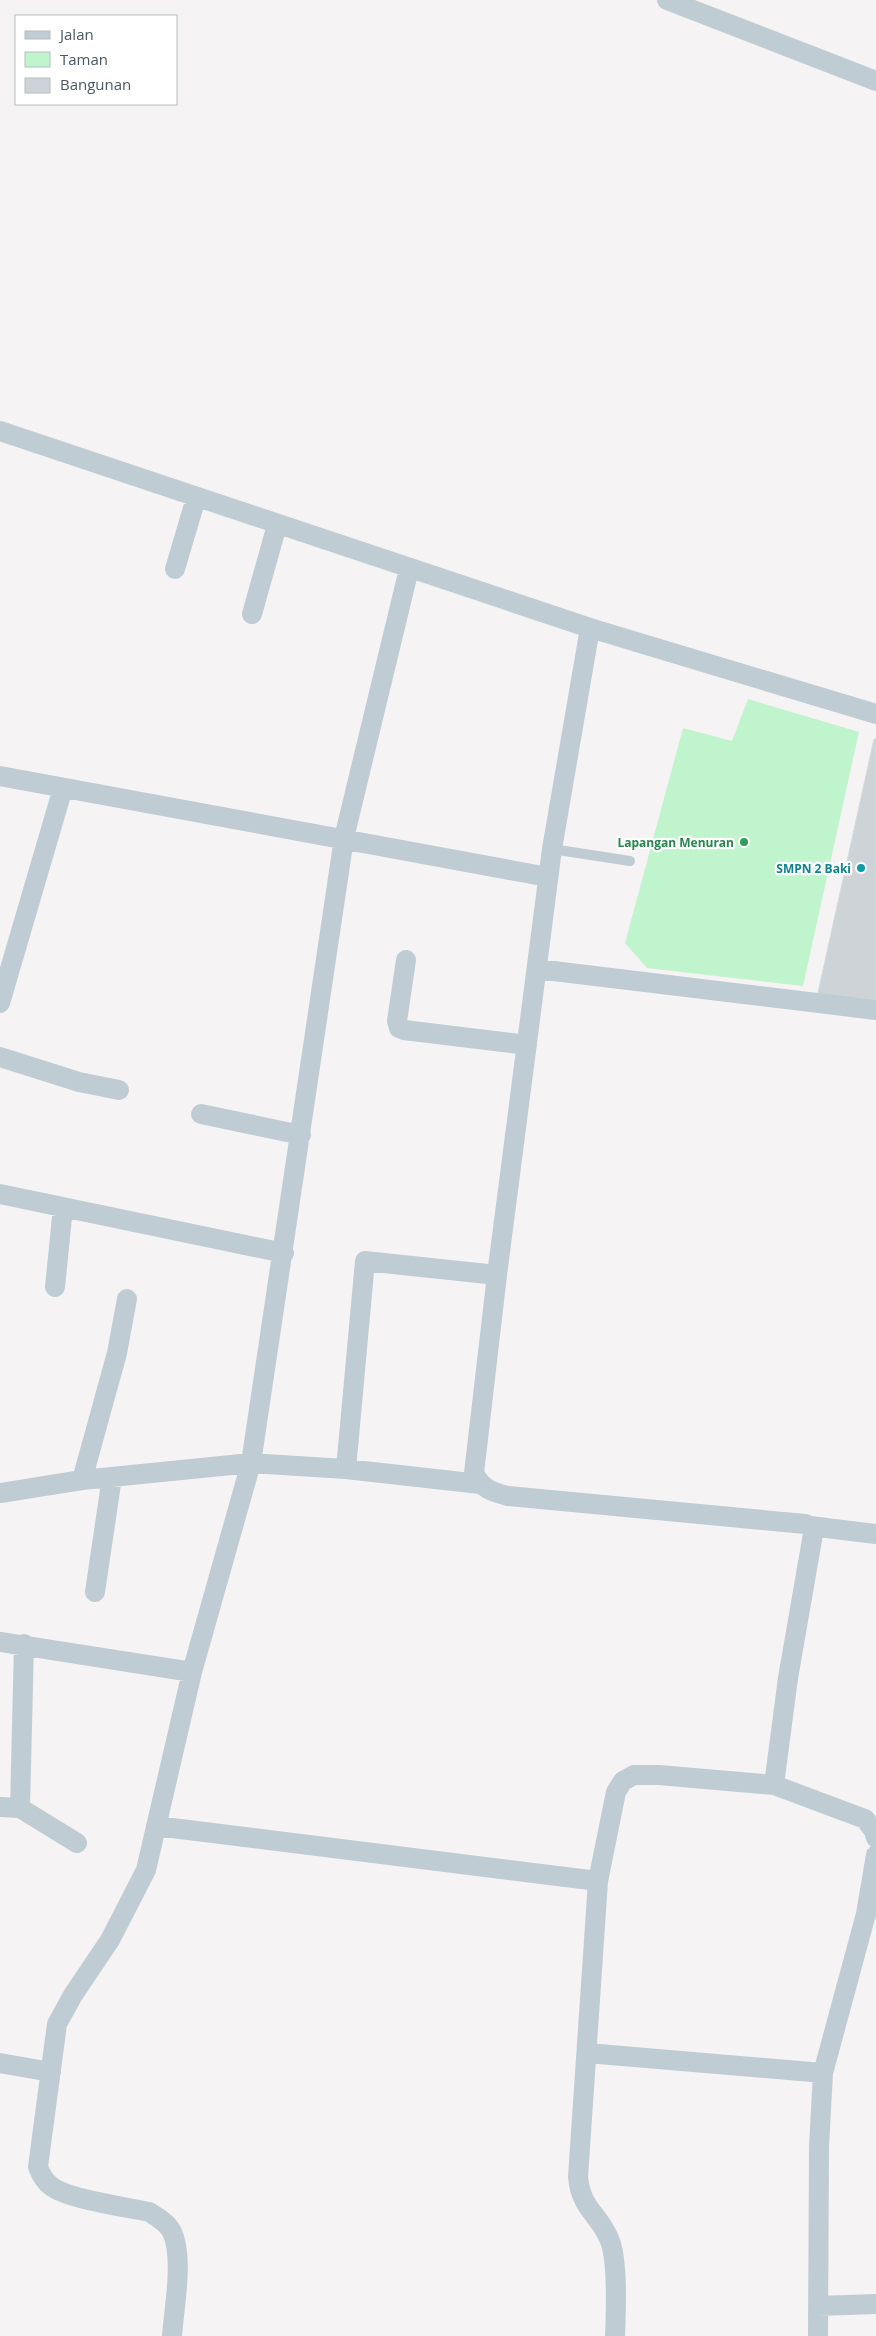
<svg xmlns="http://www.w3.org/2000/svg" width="876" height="2336" font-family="'Open Sans',sans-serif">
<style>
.green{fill:#c0f4cd}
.building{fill:#ced3d8;stroke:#d6dade}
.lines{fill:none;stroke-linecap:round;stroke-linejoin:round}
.service{stroke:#c0ccd3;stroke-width:10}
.minor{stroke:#c0ccd3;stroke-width:20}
.leisure-dot{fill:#2e9e5b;stroke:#fff;stroke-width:2}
.culture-dot{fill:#0f9aa8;stroke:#fff;stroke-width:2}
.labels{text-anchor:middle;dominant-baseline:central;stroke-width:4.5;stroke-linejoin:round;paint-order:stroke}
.leisure-label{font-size:12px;font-weight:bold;fill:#27864d;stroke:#fff;text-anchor:end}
.culture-label{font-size:12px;font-weight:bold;fill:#0d838f;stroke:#fff;text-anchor:end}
</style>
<rect width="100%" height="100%" fill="#f5f3f3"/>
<!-- green -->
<path class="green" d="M748,699L859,732L803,986L647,968L625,943L683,728L732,741Z"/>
<!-- building -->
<path class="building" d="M874,739H876V1004L817,997Z"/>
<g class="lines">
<!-- service -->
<path class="service" d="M552,849L630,861"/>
<!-- minor -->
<path class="minor" d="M667,0L876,81
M0,431L590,628L876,714
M175,569L196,498
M252,614L277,525
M590,628L552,849L497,1275L474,1473C482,1489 492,1492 508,1496L805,1524L810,1526L813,1534L788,1678L774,1785L865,1819L874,1831L876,1838
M0,776L548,877
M406,960L397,1021L399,1028L404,1030L527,1045
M537,969L876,1010
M0,1003L63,788
M0,1057L79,1082L119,1090
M201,1114L301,1135
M0,1194L284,1253
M55,1287L63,1207
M346,1469L365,1261L497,1275
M82,1480L117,1353L127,1299
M0,1493L82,1480L251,1463L344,838L409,569
M810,1526L876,1534
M95,1592L112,1477
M0,1642L192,1672
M0,1807L20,1808L77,1843
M20,1808L24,1644
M156,1826L598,1881
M587,2053L823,2073
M0,2063L51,2072
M818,2306L876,2304
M172,2336C174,2308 184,2258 172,2232C167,2222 157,2217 149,2212C126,2207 67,2199 51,2186C44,2181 41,2175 38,2167L57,2024L73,1995L110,1940L146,1870L192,1672L251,1463L346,1469L480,1484
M615,2336C616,2312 618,2262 610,2241C600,2214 581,2210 578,2177L598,1881L616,1792L623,1781L634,1775H659L774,1785
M818,2336L819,2147L823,2073L866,1914L876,1855"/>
</g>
<!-- markers -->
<circle class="leisure-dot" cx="744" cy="842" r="5"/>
<circle class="culture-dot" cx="861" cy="868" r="5"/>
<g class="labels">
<!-- leisure labels -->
<g class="leisure-label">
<text x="734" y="842">Lapangan Menuran</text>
</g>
<!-- culture labels -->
<g class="culture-label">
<text x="851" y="868">SMPN 2 Baki</text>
</g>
</g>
<!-- legend -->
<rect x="15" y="15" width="162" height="90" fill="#ffffff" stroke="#b6bdc0"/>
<rect x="25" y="31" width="25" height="8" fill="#c0ccd3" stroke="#b6bdc0"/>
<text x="60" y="40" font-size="15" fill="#485962">Jalan</text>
<rect x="25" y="52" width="25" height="15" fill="#c0f4cd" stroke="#b6bdc0"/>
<text x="60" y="65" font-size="15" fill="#485962">Taman</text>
<rect x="25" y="78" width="25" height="15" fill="#ced3d8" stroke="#b6bdc0"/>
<text x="60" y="90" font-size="15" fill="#485962">Bangunan</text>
</svg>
